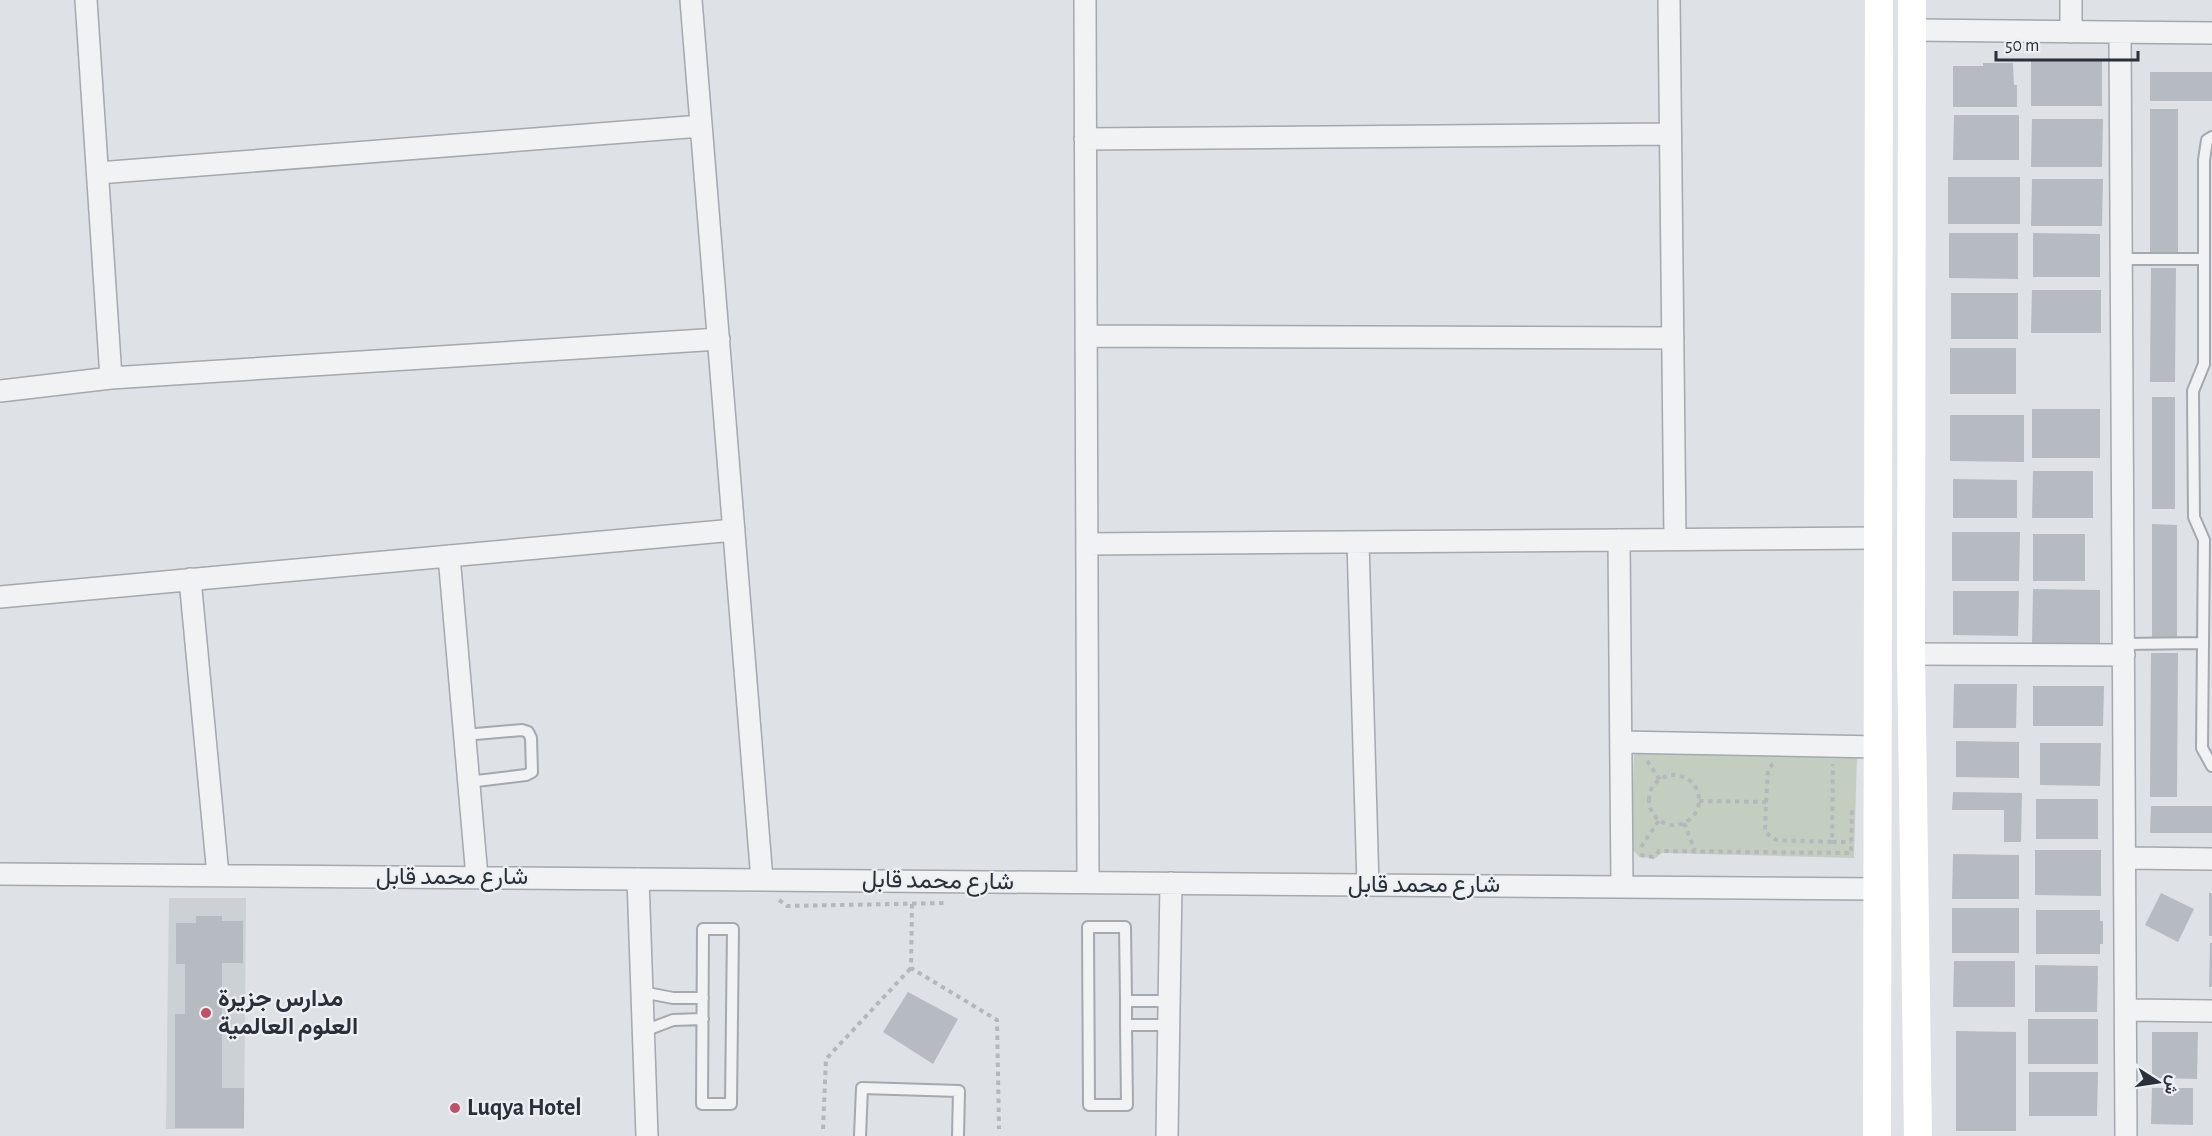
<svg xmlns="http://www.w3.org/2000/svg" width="2212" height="1136" font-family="'Alegreya Sans',Vazirmatn,sans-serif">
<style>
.built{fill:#ccd1d6}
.green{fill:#c4cec0}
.building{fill:#b6bbc2}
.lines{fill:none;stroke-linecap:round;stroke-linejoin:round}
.lane-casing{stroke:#a4a8af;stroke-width:14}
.street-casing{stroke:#a4a8af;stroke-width:24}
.path{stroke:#b4b8bc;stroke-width:4;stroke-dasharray:4.5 4.5;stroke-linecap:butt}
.lane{stroke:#f0f2f4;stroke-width:10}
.street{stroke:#f0f2f4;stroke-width:21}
.secondary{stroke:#fff;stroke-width:28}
.poi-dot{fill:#bd5167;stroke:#edf0f3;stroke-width:2}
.labels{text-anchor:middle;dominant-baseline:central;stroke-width:4.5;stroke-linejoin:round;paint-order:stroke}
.street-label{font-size:24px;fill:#29303a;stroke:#edf0f3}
.poi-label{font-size:24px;font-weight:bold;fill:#29303a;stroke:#edf0f3;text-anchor:start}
</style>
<rect width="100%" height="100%" fill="#dee1e6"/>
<!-- built -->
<path class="built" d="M169,898H246L244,1129H166Z"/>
<!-- green -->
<path class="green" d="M1634,751L1857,757L1854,858L1662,853L1656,858L1640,857L1631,849Z"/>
<!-- building -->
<path class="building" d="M2051,59L2102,61V106H2031V61H2051Z
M1983,63H2013L2014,85H2017V107H1953V66H1983Z
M2150,72H2212V101H2150Z
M2150,109H2178V255H2150Z
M1954,115H2019V160H1953Z
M2032,119H2103L2102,167H2031Z
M1948,177H2020V224H1948Z
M2032,179H2103L2102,226H2031Z
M1949,233H2018V279L1949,278Z
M2033,233L2100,234V277H2033Z
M2151,268H2176L2175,382H2150Z
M2032,290H2101V333H2031Z
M1951,293H2018V339H1951Z
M1950,348H2016V394H1950Z
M2152,397H2175V509H2152Z
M2032,409H2100V458H2032Z
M1950,415H2024V462L1950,461Z
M2033,471H2093V518H2032Z
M1953,479L2017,480V518H1953Z
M2152,524L2177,525V638H2152Z
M1952,532H2020L2019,581H1952Z
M2033,534H2085V581H2033Z
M2033,589L2100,590V643H2032Z
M1953,591H2019L2018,636L1953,635Z
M2151,653H2178L2177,797H2150Z
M1954,684H2017L2016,728H1953Z
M2033,686H2104L2103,726H2033Z
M1956,741L2019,742V778L1956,777Z
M2040,743H2101L2100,786L2040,785Z
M1953,792L2022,793L2021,842H2004V810H1952Z
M2036,799H2098V839H2036Z
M2151,806H2212V833H2150Z
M2035,850H2101V896L2035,895Z
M1953,854L2019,855V899H1952Z
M2161,893L2194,909L2178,942L2145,925Z
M2209,893H2212V936H2209Z
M1952,908H2019V953H1952Z
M2036,910H2100V921H2103V944H2100V954H2036Z
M196,916H222V921H243V963H222V1088H244V1128H175V1014H185V964H176V923H196Z
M2210,943H2212V987H2209Z
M1954,961H2015V1007H1953Z
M2035,965L2098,966L2097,1012H2035Z
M908,992L958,1019L933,1064L883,1032Z
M2028,1019H2098V1064H2028Z
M1956,1031L2016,1032V1131H1956Z
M2152,1032H2198L2197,1079L2152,1078Z
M2029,1072H2098L2097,1116H2029Z
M2152,1088H2193V1125L2151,1124Z"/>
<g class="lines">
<defs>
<path id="lane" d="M2212,137L2207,140L2204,160V364L2193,391L2194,517L2204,540L2202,748L2212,766
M2122,259H2203
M2124,644L2203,643
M464,735L522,730L528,732L531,738L532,772L526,775L468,782
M703,929H733L731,1104H702Z
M642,992L673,998H703
M1126,1001V1025
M1169,1025H1126L1127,1105H1089L1088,927H1125L1126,1001H1169
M644,1031L673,1020L703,1019
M860,1136L862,1088L959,1091L958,1136"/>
<path id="street" d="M86,0L111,378
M691,0L762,880
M1085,0L1088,882
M1669,0L1675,539
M2071,0V32
M1912,30L2212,33
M2120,33L2126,1136
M1085,139L1670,134
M98,173L701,126
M1086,336L1673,338
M0,391L111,378L719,339
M1619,540L1622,887
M1358,542L1368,885
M1087,544L1878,538
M449,556L477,877
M190,579L218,875
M0,597L734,530
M1911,654L2124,655
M1621,742L1877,747
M2125,858L2212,859
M0,874L1877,889
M638,879L647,1136
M2126,1010L2212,1011
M1167,1136L1171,883"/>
</defs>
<!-- lane casing -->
<use href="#lane" class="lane-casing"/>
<!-- street casing -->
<use href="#street" class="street-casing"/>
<!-- path -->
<path class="path" d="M1647,761L1660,780
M1649 800a25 25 0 1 1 50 0a25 25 0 1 1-50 0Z
M1699,801L1766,802L1765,832L1776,840L1832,842L1833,764
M1766,802L1768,769L1773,764
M1684,823L1695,851
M1832,842H1851
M1641,847L1659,820
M1640,855L1653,857L1659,851L1851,853L1852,807
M779,900L787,906L947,903
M912,904L911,968L997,1020L999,1129
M823,1129L826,1059L911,968"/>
<!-- lane -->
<use href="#lane" class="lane"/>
<!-- street -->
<use href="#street" class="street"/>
<!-- secondary -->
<path class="secondary" d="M1912,0L1911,654L1918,1136
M1877,1136L1879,0"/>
</g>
<!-- markers -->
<g class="poi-dot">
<circle cx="206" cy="1013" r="6"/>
<circle cx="455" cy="1108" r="6"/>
</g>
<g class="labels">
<!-- street labels -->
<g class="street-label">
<text x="452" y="877">شارع محمد قابل</text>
<text transform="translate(938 881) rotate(1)">شارع محمد قابل</text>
<text x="1424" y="885">شارع محمد قابل</text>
</g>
<!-- poi labels -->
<g class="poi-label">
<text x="218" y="999">مدارس جزيرة<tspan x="218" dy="28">العلوم العالمية</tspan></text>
<text x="467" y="1108">Luqya Hotel</text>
</g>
</g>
<!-- north arrow -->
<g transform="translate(2158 1082) rotate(102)" stroke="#edf0f3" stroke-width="4.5" paint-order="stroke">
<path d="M0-4.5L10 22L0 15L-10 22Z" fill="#29303a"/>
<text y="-9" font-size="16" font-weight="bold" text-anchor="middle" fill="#29303a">ش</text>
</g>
<!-- scale -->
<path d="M1996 51v9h142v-9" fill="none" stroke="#29303a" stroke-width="3"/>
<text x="2005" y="51" font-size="18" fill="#29303a" stroke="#edf0f3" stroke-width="4.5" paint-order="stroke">50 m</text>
</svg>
